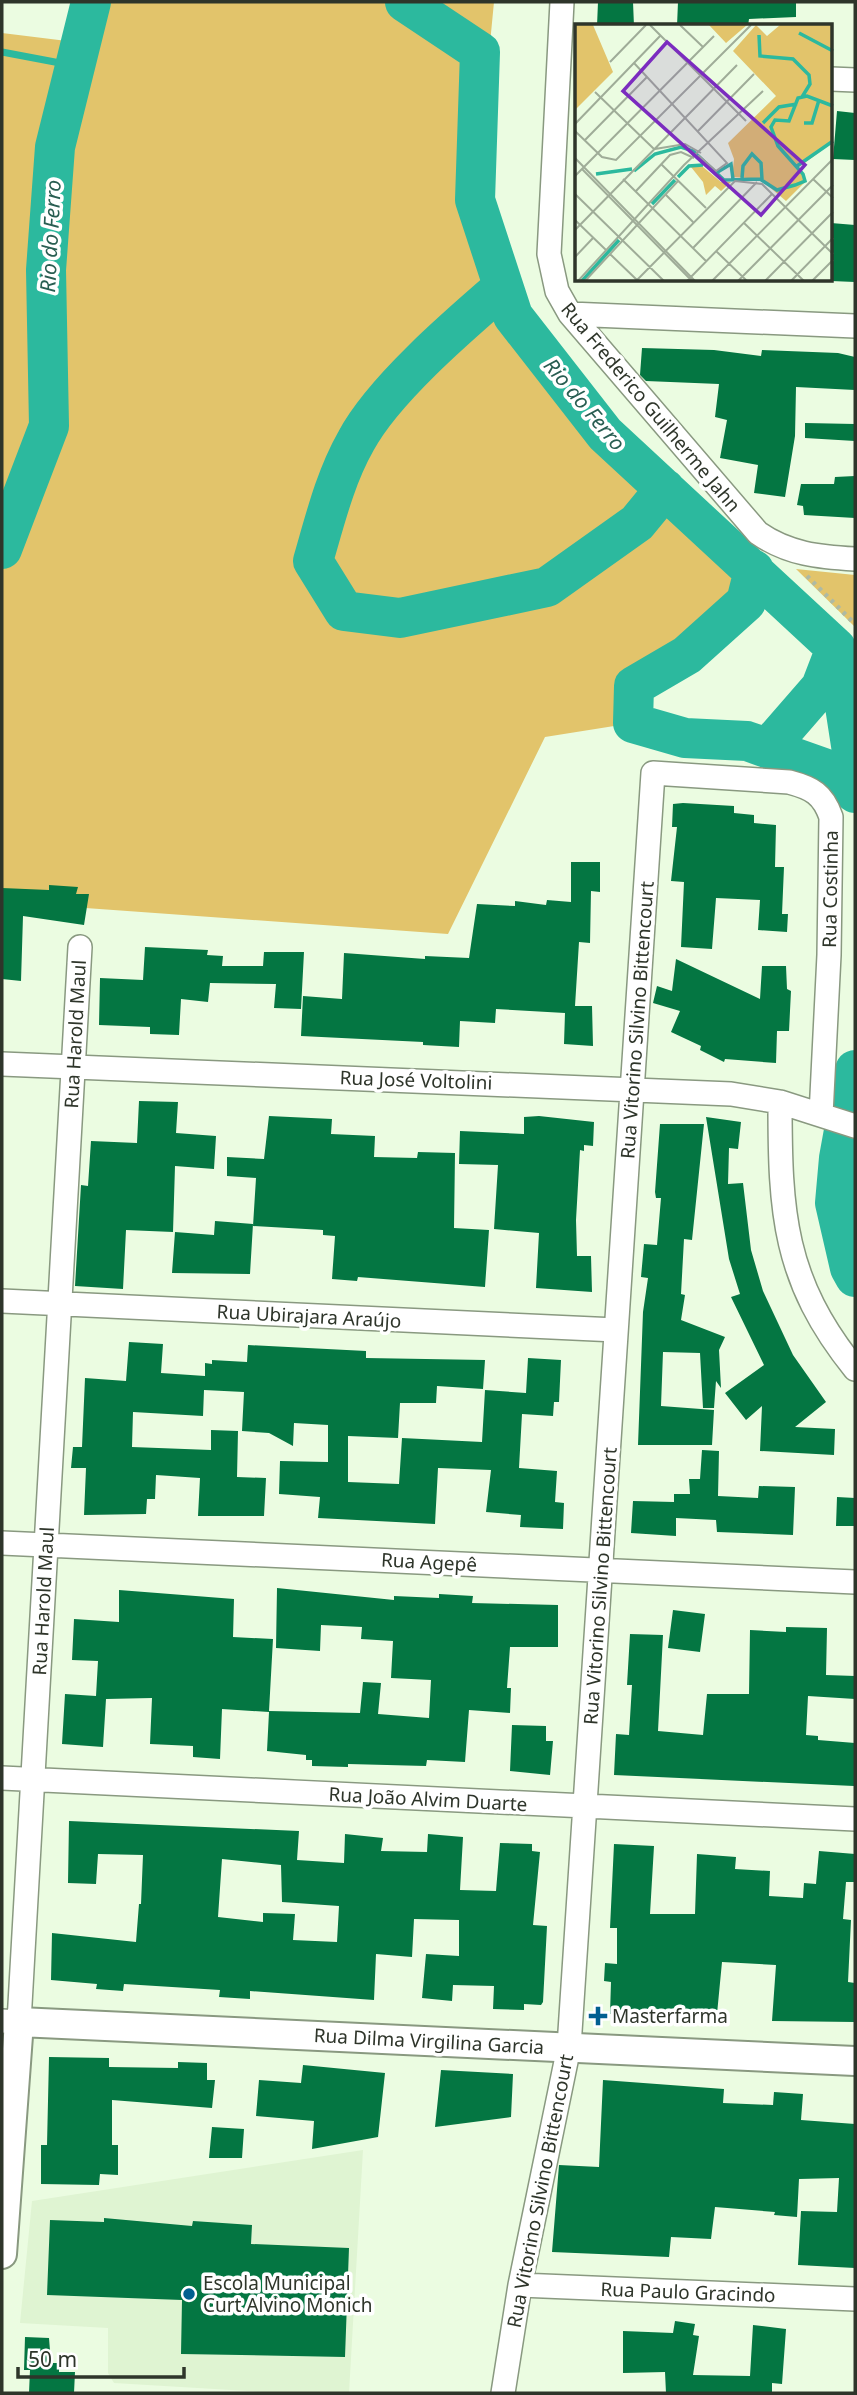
<svg xmlns="http://www.w3.org/2000/svg" width="857" height="2395" font-family="'Noto Sans',sans-serif">
<style>
.built{fill:#dff4d2}
.green{fill:#e2c46b}
.lines{fill:none;stroke-linecap:round;stroke-linejoin:round}
.stream{stroke:#2cb99e;stroke-width:7}
.river{stroke:#2cb99e;stroke-width:40}
.building{fill:#047642;fill-rule:evenodd}
.minor-casing{stroke:#899980;stroke-width:26}
.tertiary-casing{stroke:#899980;stroke-width:32}
.path{stroke:#adbaa5;stroke-width:4.5;stroke-dasharray:3.5 5;stroke-linecap:butt}
.minor{stroke:#fff;stroke-width:23}
.tertiary{stroke:#fff;stroke-width:28}
.poi-dot{fill:#015f90;stroke:#fff;stroke-width:2.5}
.labels{text-anchor:middle;dominant-baseline:central;stroke-width:7;stroke-linejoin:round;paint-order:stroke}
.street-label{font-size:19px;fill:#2e352a;stroke:#fff}
.poi-label{font-size:19px;fill:#2e352a;stroke:#fff;text-anchor:start}
.water-label{font-size:21px;font-style:italic;fill:#295e52;stroke:#fff}
.inset-river{fill:none;stroke:#2cb99e;stroke-width:3.5}
.inset-road{fill:none;stroke:#9fac98;stroke-width:2}
.view{fill:#7b2cbf;fill-opacity:0.15;stroke:#7b2cbf;stroke-width:3.5}
.inset-edge{fill:none;stroke:#2e352a;stroke-width:3.5}
</style>
<rect width="100%" height="100%" fill="#ebfce1"/>
<!-- built -->
<path class="built" d="M363,2150L349,2393H281L114,2383L108,2373V2328L20,2323L32,2201Z"/>
<!-- green -->
<path class="green" d="M76,2H494L476,188L513,316L605,434L733,549L746,602L687,655L634,686L633,723L545,737L448,934L2,902V33L67,41Z
M796,569L855,575V627Z"/>
<g class="lines">
<!-- stream -->
<path class="stream" d="M2,52L76,66"/>
<!-- river -->
<path class="river" d="M405,2L480,52L475,200L513,316L605,434L836,648L855,771
M503,287C459,325 383,390 356,441C335,478 325,520 313,561L344,611L400,618L547,587L637,523L665,489
M2,549L49,426L46,270L55,147L91,2
M754,570L746,602L687,655L634,686L633,723L685,738L747,741L824,768L855,793
M768,748L821,687L836,648
M855,1070L839,1158L835,1203L850,1268L855,1277"/>
</g>
<!-- building -->
<path class="building" d="M598,2H633L634,26H597Z
M678,2H796V17L749,19L748,26H677Z
M837,111L855,113V160L833,159Z
M831,223L855,225V282L831,281Z
M642,348L714,350L761,356L762,350L838,353L855,357V390L796,387L795,436L785,497L754,493L758,465L720,458L727,420L715,417L719,384L646,381L640,375Z
M805,423L855,424V441L805,438Z
M855,476V518L804,515L803,506L797,505L801,484H834L835,477Z
M683,803L734,806V813L754,815V823L776,825L775,867H784L782,914H788L787,932L758,930L760,900L716,898L712,949L681,947L684,882L671,881L677,827H672L673,804Z
M571,862H600V892L591,891L590,943L579,942L575,1006H592L593,1046L564,1044L565,1013L496,1009L495,1023L460,1021L459,1047L423,1045V1042L301,1036L303,996L342,999L344,953L425,959V956L469,958L477,904L515,906V901L546,905L547,900L571,902Z
M49,885L78,887L76,894H89L84,925L23,916L21,981L2,979V888L49,890Z
M145,947L208,950L207,955L223,956L222,966H263L264,952H304L301,1009L274,1008L276,984L210,983L208,1002L181,999L179,1035L150,1034V1027L99,1025L100,978L143,980Z
M676,959L760,999L762,966H786L787,989L791,991L789,1031H777L776,1063L725,1059L724,1062L700,1050L701,1046L671,1032L680,1011L653,1003L657,986L672,991Z
M139,1101L178,1102L176,1133L216,1136L214,1169L175,1166L173,1232L126,1230L123,1289L75,1286L81,1185L88,1186L91,1141L137,1143Z
M269,1116L332,1119L331,1134L375,1136L374,1157L417,1158L418,1152L455,1153L454,1228L489,1230L485,1287L358,1277L357,1281L332,1279L335,1236L323,1235V1230L253,1226L256,1178L227,1176V1157L264,1159Z
M539,1116L594,1122L593,1146L584,1145V1151L580,1150L576,1220L577,1256H591L592,1292L536,1288L539,1233L494,1229L498,1165L459,1164L460,1131L524,1134V1117Z
M706,1117L741,1122L738,1149L729,1148L728,1184L743,1183L751,1250L763,1291L793,1355L826,1402L795,1427L835,1429L834,1455L760,1451L762,1406L746,1420L725,1393L764,1365L731,1297L740,1294L729,1259Z
M660,1124H704L692,1240L684,1239L681,1294L685,1295L681,1320L725,1337L719,1350L721,1388L716,1381L714,1408H703L700,1353L663,1352L661,1406L714,1410L712,1445H638L643,1312L648,1278L641,1277L644,1244L657,1245L661,1198H656L655,1192Z
M215,1221L253,1224L250,1274L172,1273L175,1232L214,1235Z
M129,1342L163,1344L161,1373L205,1376V1363L212,1364V1360L247,1362L248,1345L366,1351V1358L485,1360L483,1389L437,1386L436,1403H400L398,1438L348,1436V1482L399,1484L402,1438L482,1442L485,1390L526,1393L528,1358L561,1360L559,1402H554L553,1416L522,1414L519,1468L557,1471L555,1502L564,1503L563,1529L520,1527L521,1515L486,1512L491,1470L438,1468L435,1524L318,1518L320,1497L279,1494L280,1461L328,1462V1425L294,1423L293,1446L269,1433L242,1431L244,1392L204,1390L203,1416L133,1412L132,1447L211,1450V1430L238,1431L237,1477L266,1478L264,1516H198L200,1478L156,1475L155,1499H147L146,1514L84,1515L86,1468H71L73,1447H82L85,1378L126,1381Z
M702,1450L719,1451L718,1496L758,1498L759,1486L795,1487L793,1535L717,1532L716,1520L676,1518V1536L631,1533L633,1501L674,1502V1494H690L689,1479H700Z
M837,1497L855,1498V1526H836Z
M277,1588L394,1600V1596L439,1598V1594L473,1596L472,1603L558,1605V1647H510L507,1688H511L510,1713L469,1710L465,1762L427,1760L426,1766L348,1764V1767L312,1766V1760H306V1755L267,1751L269,1712L222,1709L220,1759L193,1757V1746L150,1744L152,1698L106,1699L103,1747L62,1744L65,1694L96,1696L98,1661L72,1660L74,1619L119,1622V1590L234,1599L233,1637L273,1639L269,1711L360,1713L363,1682L381,1683L378,1714L429,1718L431,1680L391,1678L393,1641L361,1639L362,1627L321,1625L320,1651L276,1648Z
M673,1610L705,1614L700,1652L668,1648Z
M786,1627L827,1628L826,1675L855,1676V1699L808,1696L806,1735L818,1736V1740L855,1743L854,1786L614,1775L616,1734L629,1735L632,1685H627L630,1634L663,1635L658,1731L703,1735L707,1694H749L750,1630L786,1632Z
M512,1725L546,1726V1741H553L550,1775L510,1771Z
M69,1821L299,1831L297,1860L344,1863L345,1834L383,1838L381,1851L427,1852L428,1834L463,1837L460,1890L496,1891L500,1843L532,1844V1851L540,1852L533,1925L547,1926L543,2002L541,2005L524,2004V2010L493,2009L494,1986L453,1985L452,2001L422,1998L426,1954L459,1956V1920L414,1919L412,1957L376,1954L374,2000L250,1991V1999L219,1997L220,1990L124,1984L123,1991L96,1989L97,1984L51,1980L52,1933L136,1942L139,1904H141L143,1855L98,1854L96,1884L68,1883ZM222,1859L281,1865L282,1902L339,1906L337,1942L293,1940L295,1914L263,1913V1922L218,1917Z
M614,1844L654,1846L650,1914H695L697,1854L736,1857L735,1869L770,1871L769,1896L803,1898L804,1883L816,1884L819,1851L855,1854V1882H846L843,1919L851,1920L848,1982L855,1983V2022L772,2021L776,1965L722,1962L717,2014L685,2010V2015L646,2012V2015L610,2014L611,1982L604,1981L605,1963L617,1964V1928H610Z
M49,2057L109,2058V2067L178,2068V2062L207,2063V2080H215L212,2108L112,2100V2145H118V2175L100,2174L99,2185L41,2184V2145H47Z
M303,2065L385,2073L378,2137L312,2149L314,2121L256,2116L259,2080L301,2083Z
M441,2070L513,2074L511,2117L435,2127Z
M603,2080L724,2089L723,2103L773,2105L774,2092L803,2094L801,2120L855,2124V2268L798,2265L801,2211L837,2212L839,2178L799,2179L797,2217L774,2215L775,2212L715,2207L711,2239L671,2237L669,2257L552,2252L559,2165L599,2167Z
M212,2127L244,2129L242,2158H209Z
M104,2218L192,2226L193,2221L252,2225L251,2244L349,2248L345,2357L181,2354L182,2300L47,2295L50,2220L104,2222Z
M675,2321L695,2324L693,2335L699,2336L693,2375L750,2376L753,2325L786,2329L782,2384L772,2383V2393H666L665,2372L623,2373V2331L673,2333Z
M25,2337L49,2338L51,2363H59V2372H75L74,2393H29L30,2370H24Z"/>
<g class="lines">
<defs>
<path id="minor" d="M562,2L549,254L557,291L570,314L758,533C788,554 819,557 855,559
M831,79L855,80
M570,314L855,326
M2,1064L731,1094L780,1102L855,1126
M780,1102C780,1212 783,1280 855,1369
M2,1301L616,1330
M2,1543L855,1582
M2,1778L855,1819
M2,2021L19,2022L80,947
M520,2285L855,2299
M503,2393L520,2285L569,2047L653,773L789,782C812,788 823,794 831,817L829,955L821,1115"/>
<path id="tertiary" d="M2,2254L19,2022L855,2061"/>
</defs>
<!-- minor casing -->
<use href="#minor" class="minor-casing"/>
<!-- tertiary casing -->
<use href="#tertiary" class="tertiary-casing"/>
<!-- path -->
<path class="path" d="M807,576L855,624"/>
<!-- minor -->
<use href="#minor" class="minor"/>
<!-- tertiary -->
<use href="#tertiary" class="tertiary"/>
</g>
<!-- markers -->
<g class="poi-dot">
<path d="M594.5 2005.5h7v7h7v7h-7v7h-7v-7h-7v-7h7z"/>
<circle cx="189" cy="2294" r="7"/>
</g>
<g class="labels">
<!-- street labels -->
<g class="street-label">
<text transform="translate(651 407) rotate(50)">Rua Frederico Guilherme Jahn</text>
<text transform="translate(830 889) rotate(-89)">Rua Costinha</text>
<text transform="translate(637 1020) rotate(-86)">Rua Vitorino Silvino Bittencourt</text>
<text transform="translate(75 1034) rotate(-87)">Rua Harold Maul</text>
<text transform="translate(416 1080) rotate(2)">Rua José Voltolini</text>
<text transform="translate(309 1316) rotate(3)">Rua Ubirajara Araújo</text>
<text transform="translate(429 1562) rotate(3)">Rua Agepê</text>
<text transform="translate(600 1586) rotate(-86)">Rua Vitorino Silvino Bittencourt</text>
<text transform="translate(43 1601) rotate(-87)">Rua Harold Maul</text>
<text transform="translate(428 1799) rotate(3)">Rua João Alvim Duarte</text>
<text transform="translate(429 2041) rotate(3)">Rua Dilma Virgilina Garcia</text>
<text transform="translate(540 2191) rotate(-79)">Rua Vitorino Silvino Bittencourt</text>
<text transform="translate(688 2292) rotate(2)">Rua Paulo Gracindo</text>
</g>
<!-- poi labels -->
<g class="poi-label">
<text x="612" y="2016">Masterfarma</text>
<text x="203" y="2283">Escola Municipal<tspan x="203" dy="22">Curt Alvino Monich</tspan></text>
</g>
<!-- water labels -->
<g class="water-label">
<text transform="translate(50 236) rotate(-87)">Rio do Ferro</text>
<text transform="translate(585 404) rotate(50)">Rio do Ferro</text>
</g>
</g>
<!-- overview -->
<g transform="translate(575 24)">
<rect width="257" height="257" fill="#ebfce1"/>
<path d="M0,1H18L38,48L0,86ZM134,1H172L151,19ZM181,1L192,12L205,1H257V119L224,143L231,157L211,177L185,155L157,153L159,135L153,119L201,72L158,27ZM116,143H128L146,158H156L146,167L140,162L131,171L128,158Z" fill="#e2c46b"/>
<path class="inset-river" d="M224,9L258,27M184,11L185,32L218,35L234,51L235,60L227,73M188,99L204,83L222,80M229,99H237L244,76M222,142L258,117M59,147L80,130L106,123L118,127L149,156L185,155L202,166L220,161L230,157L228,150L203,122L196,103L200,96L214,97L223,74L232,72L258,82M141,149L156,140L158,155M21,150L57,145M103,153L114,142L128,141M167,154L168,142L177,130L186,139L187,155M77,180L100,156M7,257L44,216"/>
<path class="inset-road" d="M75,1L171,97M105,1L128,23M35,38L71,1M59,39L152,139L141,147L123,131M20,68L79,125M0,100L86,11M0,107L27,133L41,136L176,1M122,108L179,50M10,116L72,53M80,125L110,120L126,129M0,134L120,257M86,140L131,184M7,145L117,257M0,152L139,12M48,155L131,237M238,155L258,174M61,167L95,131L106,128L119,134M0,170L89,257M90,170L118,198M0,196L31,226M169,199L229,257M0,206L162,41M118,224L182,158M141,227L172,257M35,230L62,256M0,233L18,214M3,257L109,141L188,67M10,257L103,157M61,257L160,157L187,160L258,230M112,257L197,170M137,257L258,135M163,257L258,161M190,257L258,188M216,257L258,214M237,257L258,236"/>
<path class="view" d="M92,18L230,141L186,191L48,67Z"/>
<rect width="257" height="257" class="inset-edge"/>
</g>
<!-- border -->
<rect width="857" height="2395" fill="none" stroke="#2e352a" stroke-width="7"/>
<!-- scale -->
<path d="M18 2367v10h166v-10" fill="none" stroke="#2e352a" stroke-width="3.5"/>
<text x="28" y="2367" font-size="21" fill="#2e352a" stroke="#ffffff" stroke-width="5" paint-order="stroke">50 m</text>
</svg>
